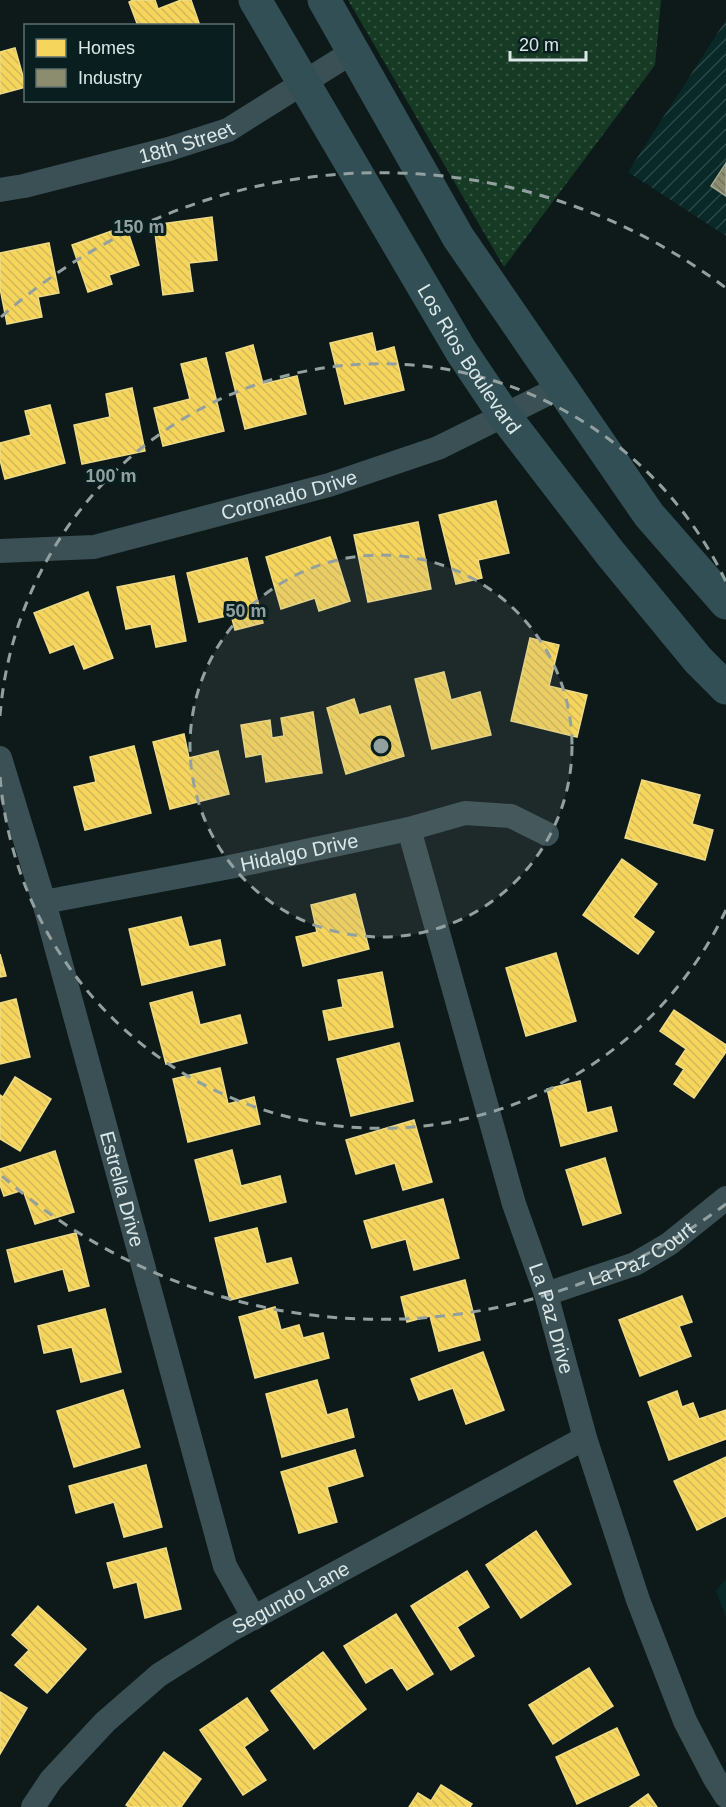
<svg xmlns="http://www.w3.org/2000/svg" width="726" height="1807" font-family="Helvetica,sans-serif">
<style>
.built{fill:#092828}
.industrial{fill:url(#industrial-furrows)}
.grass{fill:url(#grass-dots)}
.homes{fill:url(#homes-back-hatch);stroke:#eedb86;stroke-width:1.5}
.industry{fill:url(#industry-back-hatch);stroke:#a4a893;stroke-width:1.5}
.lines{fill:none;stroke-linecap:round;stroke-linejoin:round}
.minor{stroke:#3b5054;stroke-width:24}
.secondary{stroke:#314f54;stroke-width:33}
.ring{fill:none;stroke:#93a0a0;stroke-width:3;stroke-dasharray:10 8}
.labels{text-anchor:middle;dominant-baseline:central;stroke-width:6;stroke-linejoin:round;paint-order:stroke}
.street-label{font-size:20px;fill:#dbe8e8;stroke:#091f1f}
.centre{fill:#93a0a0;stroke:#091f1f;stroke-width:3}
.ring-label{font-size:18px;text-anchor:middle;font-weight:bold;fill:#93a0a0;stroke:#091f1f;stroke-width:6;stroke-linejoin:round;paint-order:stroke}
</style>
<defs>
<pattern id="industrial-furrows" width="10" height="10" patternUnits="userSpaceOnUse" patternTransform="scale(1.5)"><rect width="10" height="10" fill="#092828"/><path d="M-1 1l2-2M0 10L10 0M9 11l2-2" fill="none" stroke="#2c4747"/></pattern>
<pattern id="grass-dots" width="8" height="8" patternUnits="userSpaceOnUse" patternTransform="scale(1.5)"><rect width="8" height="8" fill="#163a24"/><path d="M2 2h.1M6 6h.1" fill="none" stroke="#375644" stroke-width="1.8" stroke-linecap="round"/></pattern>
<pattern id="homes-back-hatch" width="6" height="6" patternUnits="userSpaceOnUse" patternTransform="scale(1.5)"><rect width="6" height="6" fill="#f6d55c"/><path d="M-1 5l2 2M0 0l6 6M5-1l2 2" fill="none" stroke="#d2b858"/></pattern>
<pattern id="industry-back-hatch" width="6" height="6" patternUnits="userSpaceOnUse" patternTransform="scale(1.5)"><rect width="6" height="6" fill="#8c8c6e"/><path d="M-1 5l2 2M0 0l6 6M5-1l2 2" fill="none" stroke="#727460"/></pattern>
</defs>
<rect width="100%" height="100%" fill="#0e1a1a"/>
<!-- built -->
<path class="built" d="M726,1578V1618L716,1591Z"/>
<!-- industrial -->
<path class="industrial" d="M726,20V236L628,172Z"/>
<!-- grass -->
<path class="grass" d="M348,0H661L655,65L504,267Z"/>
<!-- homes -->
<path class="homes" d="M133,0H155L158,9L181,0H191L200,26H138L129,2Z
M15,48L26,87L0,94V52Z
M212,217L217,260L189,263L193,291L163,295L154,225Z
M126,226L139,265L109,275L112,284L88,292L72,245Z
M49,243L59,293L38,297L42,317L7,324L0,288V253Z
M372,333L376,352L394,347L404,390L345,404L330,343Z
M253,345L263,384L297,376L306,414L245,429L226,353Z
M206,358L224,431L163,446L154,408L190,399L181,364Z
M132,388L145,451L82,464L74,425L110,417L106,394Z
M50,405L65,463L5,479L0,460V443L31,435L25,411Z
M496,501L509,553L478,560L482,578L456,584L439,515Z
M418,522L431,589L368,602L354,535Z
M330,537L350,601L319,611L315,598L281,609L266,557Z
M247,558L263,623L235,630L231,615L199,622L187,573Z
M174,576L186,641L156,647L151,624L126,629L117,587Z
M88,592L113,658L84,669L74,644L50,653L34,613Z
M530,638L559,645L549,686L587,695L577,737L511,721Z
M444,672L451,700L480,692L491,735L432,749L415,679Z
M354,699L359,715L390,706L404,756L346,774L327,708Z
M313,712L322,773L266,782L262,754L246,757L241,725L270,720L272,738L284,736L281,718Z
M184,734L189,758L218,751L229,794L170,809L153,742Z
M134,746L151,813L85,830L74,787L96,782L90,757Z
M642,780L700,795L692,824L713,830L705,860L625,838Z
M622,859L657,884L633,917L654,932L638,954L583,915Z
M355,894L369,949L303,966L296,937L317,932L311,905Z
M181,917L189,947L220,940L225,965L142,985L129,929Z
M556,953L576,1021L526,1036L506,968Z
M0,954L6,976L0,977Z
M382,972L393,1027L329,1040L323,1011L343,1007L338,980Z
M192,992L200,1025L240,1015L247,1043L166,1064L150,1003Z
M16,999L30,1057L0,1064V1003Z
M674,1010L726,1045V1052L694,1098L674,1084L684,1069L676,1064L686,1049L660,1031Z
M399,1043L413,1101L351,1116L337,1059Z
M220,1068L228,1104L254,1097L260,1124L188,1142L173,1079Z
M15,1077L51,1099L20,1151L0,1139V1095L3,1097Z
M580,1081L587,1113L611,1107L617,1131L561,1146L547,1089Z
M414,1120L432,1182L403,1190L395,1163L356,1174L346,1140Z
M232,1150L241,1186L280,1176L286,1202L210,1221L195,1160Z
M55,1151L74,1212L35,1224L23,1190L4,1196L0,1185V1169Z
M605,1158L621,1213L583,1225L566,1170Z
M443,1199L459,1258L414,1270L406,1239L372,1248L364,1221Z
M257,1228L266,1264L291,1258L298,1283L230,1300L215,1238Z
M76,1233L89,1286L69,1291L63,1269L15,1282L7,1250Z
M465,1280L480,1340L439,1351L430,1316L407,1322L401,1297Z
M682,1296L692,1322L679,1326L691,1356L640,1376L619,1320Z
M275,1307L281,1330L299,1325L303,1338L323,1333L329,1358L255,1378L239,1317Z
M105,1309L121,1372L81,1382L72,1347L44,1353L38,1326Z
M483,1352L504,1410L466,1424L453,1388L419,1400L411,1379Z
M317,1380L327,1415L347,1409L354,1437L282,1457L266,1394Z
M123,1390L140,1447L74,1467L57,1411Z
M677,1391L682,1407L693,1403L699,1419L726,1410V1439L669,1460L648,1402Z
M355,1450L363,1476L327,1487L337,1522L299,1533L281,1472Z
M726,1457V1516L697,1530L674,1481Z
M146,1465L162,1527L124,1537L114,1502L76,1513L69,1486Z
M536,1531L571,1584L521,1618L486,1565Z
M166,1548L181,1609L145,1618L137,1582L114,1588L107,1563Z
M467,1571L489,1607L457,1627L474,1656L451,1670L411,1606Z
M38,1606L86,1649L47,1693L15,1665L29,1650L12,1635Z
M396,1614L433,1674L407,1690L392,1667L366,1683L344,1646Z
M323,1652L366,1709L314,1749L271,1691Z
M589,1668L613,1706L553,1744L529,1705Z
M0,1692L27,1708L0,1754Z
M247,1698L268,1730L244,1747L266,1780L243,1795L200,1730Z
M617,1728L639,1775L577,1804L556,1757Z
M164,1752L201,1779L181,1807H129L126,1805Z
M441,1785L472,1804L470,1807H409L418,1793L431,1801Z
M648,1794L657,1807H630Z"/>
<!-- industry -->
<path class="industry" d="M726,163V196L711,186Z"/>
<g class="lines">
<!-- minor -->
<g class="minor">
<path id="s1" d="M0,190L24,186L169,149L228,130L354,51"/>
<path id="s2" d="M0,551L94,547L329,485L438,448L561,387"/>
<path id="s3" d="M0,758L44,902L225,1566L254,1618"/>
<path id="s4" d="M409,829L514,1204L546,1294L585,1438L638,1600L685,1721L714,1777L726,1796"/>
<path id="s5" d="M44,902L230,867L409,829L465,813L511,816L547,834"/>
<path id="s6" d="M546,1294L635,1264L669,1244L726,1198"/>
<path id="s7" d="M33,1807L51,1780L105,1722L159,1675L229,1631L585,1438"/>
</g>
<!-- secondary -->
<g class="secondary">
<path id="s8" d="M255,0L461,351L504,415L610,553L698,660L726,688"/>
<path d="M324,0L458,237L649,515L726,603"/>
</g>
</g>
<!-- distance rings -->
<circle cx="381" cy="746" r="191" fill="#93a0a0" fill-opacity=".12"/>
<g class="ring">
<circle cx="381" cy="746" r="191"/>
<path d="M726 910A382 382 0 0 1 0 776M0 716A382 382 0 0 1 726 582"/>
<path d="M726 1204A573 573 0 0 1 1 1175M1 317A573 573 0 0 1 726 288"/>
</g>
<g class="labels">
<!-- street labels -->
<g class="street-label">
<text stroke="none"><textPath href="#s1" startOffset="192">18th Street</textPath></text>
<text stroke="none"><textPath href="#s8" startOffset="418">Los Rios Boulevard</textPath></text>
<text stroke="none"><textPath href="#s2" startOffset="296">Coronado Drive</textPath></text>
<text stroke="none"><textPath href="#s5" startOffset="260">Hidalgo Drive</textPath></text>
<text stroke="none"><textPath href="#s3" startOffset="448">Estrella Drive</textPath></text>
<text stroke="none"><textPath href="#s6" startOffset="104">La Paz Court</textPath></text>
<text stroke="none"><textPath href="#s4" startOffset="510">La Paz Drive</textPath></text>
<text stroke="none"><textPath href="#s7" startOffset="336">Segundo Lane</textPath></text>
</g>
</g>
<circle cx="381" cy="746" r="9" class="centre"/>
<g class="ring-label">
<text x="139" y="233">150 m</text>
<text x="111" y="482">100 m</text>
<text x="246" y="617">50 m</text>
</g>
<!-- legend -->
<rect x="24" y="24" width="210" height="78" fill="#091f1f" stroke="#5d6f6f" stroke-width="1.5"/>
<rect x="36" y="39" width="30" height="18" fill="#f6d55c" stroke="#5d6f6f" stroke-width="1.5"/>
<text x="78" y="54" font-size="18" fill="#dbe8e8">Homes</text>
<rect x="36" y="69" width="30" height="18" fill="#8c8c6e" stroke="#5d6f6f" stroke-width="1.5"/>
<text x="78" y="84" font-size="18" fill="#dbe8e8">Industry</text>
<!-- scale -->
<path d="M510 51v9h76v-9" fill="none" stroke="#dbe8e8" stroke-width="3"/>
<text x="519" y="51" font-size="18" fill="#dbe8e8" stroke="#091f1f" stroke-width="4.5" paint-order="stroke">20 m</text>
</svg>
